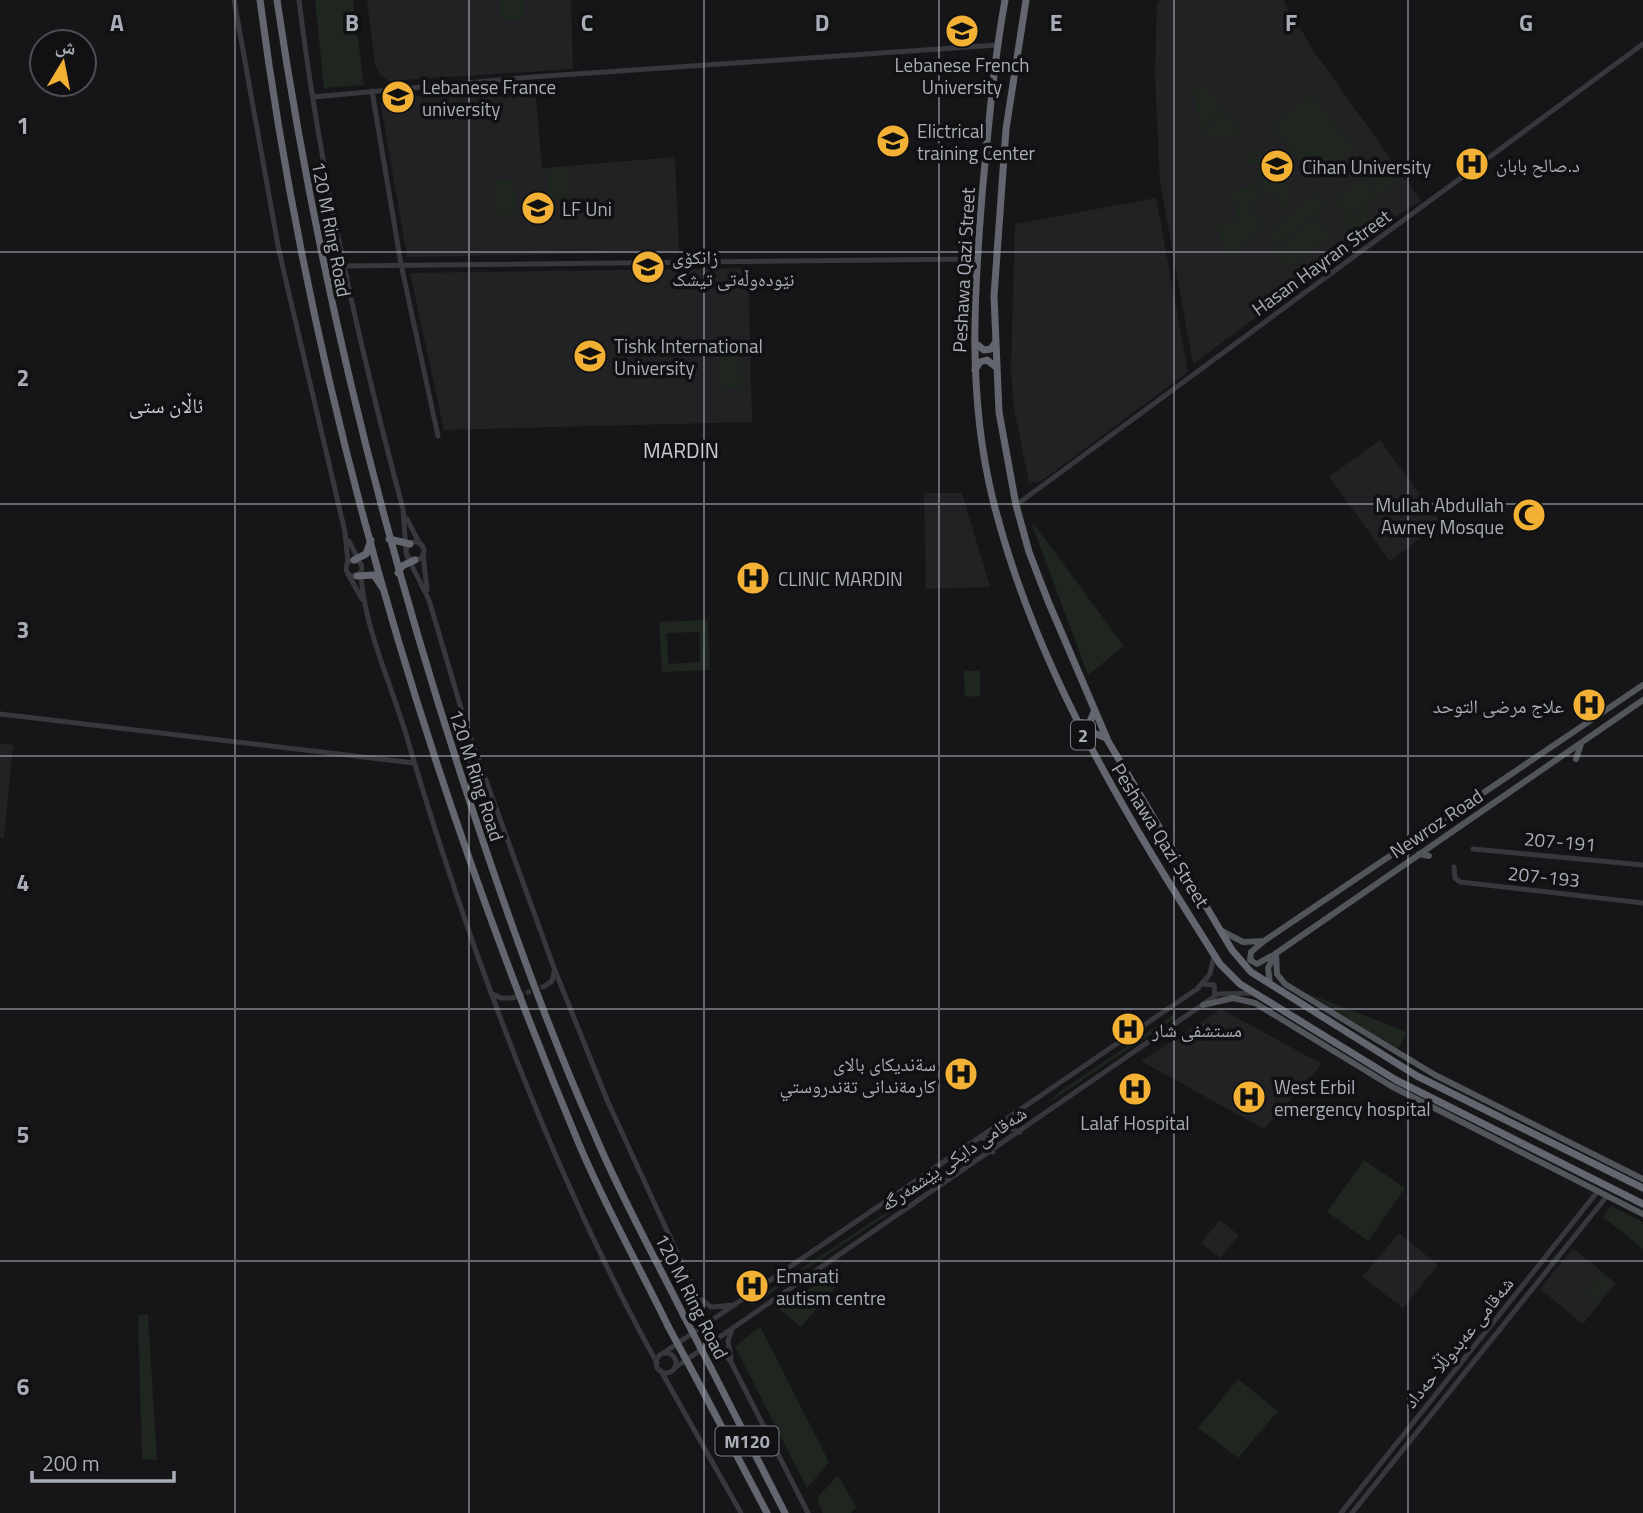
<svg xmlns="http://www.w3.org/2000/svg" width="1643" height="1513" font-family="'Titillium Web','Noto Naskh Arabic',sans-serif">
<style>
.built{fill:#222225}
.green{fill:#1e261f;fill-rule:evenodd}
.lines{fill:none;stroke-linecap:round;stroke-linejoin:round}
.minor-tunnel{stroke:#333438;stroke-width:5;stroke-dasharray:5 2.5;stroke-linecap:butt}
.minor{stroke:#37383d;stroke-width:5}
.major{stroke:#53555c;stroke-width:6}
.highway{stroke:#63666e;stroke-width:7}
.highway-bridge{stroke:#63666e;stroke-width:7}
.grid{fill:none;stroke:#a8adb8;stroke-width:2;stroke-opacity:0.55}
.labels{text-anchor:middle;dominant-baseline:central;stroke-width:7;stroke-linejoin:round;paint-order:stroke}
.shield{fill:#111113;stroke:#7b7e86;stroke-width:2}
.shield-label{font-size:18px;font-weight:bold;fill:#a8adb8}
.poi-label{font-size:19px;fill:#a8adb8;stroke:#111113;text-anchor:start}
.street-label{font-size:19px;fill:#a8adb8;stroke:#111113}
.neighbourhood-label{font-size:21px;fill:#c9ccd4;stroke:#111113}
.grid-label{font-size:23px;text-anchor:middle;font-weight:bold;fill:#a8adb8;stroke:#111113;stroke-width:7;stroke-linejoin:round;paint-order:stroke}
</style>
<rect width="100%" height="100%" fill="#161618"/>
<!-- built -->
<path class="built" d="M367,0H571L573,69L389,81L380,75L375,64Z
M1161,0H1283L1315,53L1421,201L1380,226L1193,364L1160,182L1155,74L1157,2Z
M535,86L542,168L675,157L679,252L407,257L381,105L382,99Z
M1156,198L1188,372L1040,482L1029,483L1014,408L1011,371L1015,224Z
M748,268L752,422L444,430L410,273Z
M1380,440L1441,523L1390,561L1329,477Z
M924,493H962L990,587L926,589Z
M0,744L13,745L4,838L0,837Z
M1221,1009L1322,1064L1264,1129L1141,1061Z
M1220,1220L1239,1235L1220,1258L1201,1243Z
M1399,1233L1438,1265L1403,1308L1362,1277Z
M1573,1248L1616,1283L1583,1324L1540,1289Z"/>
<!-- green -->
<path class="green" d="M315,0H353L364,85L324,88Z
M500,0H524L525,19L501,21Z
M1197,84L1206,86L1218,102L1215,117L1201,132L1193,88Z
M1311,94L1355,149L1316,180L1272,126Z
M1220,106L1243,133L1204,140L1201,134L1217,120Z
M1252,152H1260L1292,193L1289,202L1281,210L1274,192L1259,197L1258,164L1246,163V157Z
M1386,158L1401,179L1380,194L1364,173Z
M547,169H568L569,201H547Z
M1363,178L1376,196L1363,207L1380,226L1370,233L1356,215L1362,207L1348,217L1355,216L1363,226L1352,233L1341,222L1348,217L1335,200Z
M514,179L517,214L497,215L494,181Z
M1254,184L1257,200L1251,202L1256,220L1261,219L1263,226L1232,254L1225,253L1216,224L1237,220L1232,192Z
M1317,192L1327,206L1275,246L1269,234Z
M1317,218L1330,237L1287,269L1274,250Z
M720,353H741L742,389H721Z
M1033,523L1124,646L1088,675L1032,525Z
M708,620L710,670L662,672L659,622ZM699,632L700,662L668,664L667,633Z
M964,671H980V696L965,697Z
M1309,994L1407,1032L1398,1049Z
M1173,1015L1175,1018L1048,1103L1059,1092Z
M1364,1160L1405,1188L1368,1241L1327,1212Z
M957,1165L950,1173L751,1306L750,1303Z
M1611,1206L1643,1222V1249L1603,1217Z
M832,1273L842,1280L801,1327L779,1309Z
M1601,1273L1613,1282L1598,1301L1586,1292Z
M138,1315H148L157,1460L142,1459Z
M760,1326L829,1462L807,1488L735,1347Z
M1238,1379L1278,1411L1238,1458L1198,1428Z
M838,1475L856,1507L851,1513H823L817,1498Z"/>
<g class="lines">
<!-- minor-tunnel -->
<path class="minor-tunnel" d="M512,998L545,986"/>
<!-- minor -->
<path class="minor" d="M234,0L279,251L345,532L348,563
M299,0C320,173 358,341 403,509L406,551
M372,91L401,264L438,436
M313,97L532,77L997,45
M342,266L977,259
M1016,505L1643,44
M407,519L420,544
M349,541L359,561
M406 551a9 9 0 1 1 18 0a9 9 0 1 1-18 0Z
M423,554L427,590
M407,556L429,600L466,725L554,968L607,1100L697,1296L705,1325
M346 568a8 8 0 1 1 16 0a8 8 0 1 1-16 0Z
M361,573C363,623 390,682 405,731C468,945 549,1168 657,1363
M348,574L362,599
M0,714L414,763
M1473,849L1643,865
M1454,867L1455,878L1460,882L1643,903
M1204,984L1214,985L1215,996
M545,986L552,981L554,972
M493,994L501,998H512
M1010,1118L1011,1129L1020,1132
M981,1138L993,1139V1152
M699,1298L711,1307L735,1305
M707,1347L721,1350L731,1362L808,1513
M656 1363a10 10 0 1 1 20 0a10 10 0 1 1-20 0Z
M662,1354L1197,989L1210,974L1214,956
M731,1359L728,1341L732,1329
M676,1367L1218,994L1253,993
M661,1371L741,1513
M1341,1513L1598,1191
M1352,1513L1607,1196"/>
<!-- major -->
<path class="major" d="M1576,759L1581,744
M1419,854L1429,856
M1222,931L1243,942L1264,941L1643,685
M1263,942L1251,952L1250,960L1257,964L1271,956
M1276,954L1277,974L1285,984L1435,1075L1643,1179
M1270,984L1268,968L1275,954L1643,700
M1203,1005L1233,998L1255,1003L1391,1086L1643,1214"/>
<!-- highway -->
<path class="highway" d="M260,0C311,392 427,780 579,1144C605,1206 639,1266 668,1326
M277,0C316,267 380,527 464,784C503,903 544,1020 595,1135C621,1197 654,1256 684,1316
M1005,0C994,61 989,122 983,184C974,290 967,396 993,500C1035,669 1128,819 1220,964L1240,984L1396,1080L1643,1204
M1026,0L1006,129L994,296L999,412L1016,505L1029,552L1048,601L1108,741L1232,950L1251,972L1417,1076L1643,1188
M975,343L984,350L991,349L995,343
M975,370L980,362L987,360L996,367
M389,539L410,544
M354,560L366,554L371,540
M398,573L402,566L415,560
M357,576L374,575L382,587
M1078,722L1089,724L1094,712
M1088,744L1094,733L1106,738
M711,1368L785,1513
M696,1378L767,1513"/>
<!-- highway-bridge -->
<path class="highway-bridge" d="M684,1316L711,1368
M668,1326L696,1378"/>
</g>
<!-- grid -->
<path class="grid" d="M235,0V1513M469,0V1513M704,0V1513M939,0V1513M1174,0V1513M1408,0V1513M0,252H1643M0,504H1643M0,756H1643M0,1009H1643M0,1261H1643"/>
<!-- icons -->
<defs>
<symbol id="university-disc" viewBox="-11 -11 22 22"><circle r="9.5" fill="#f2b134" stroke="#111113"/><path d="M0-5L7-2L0 1L-7-2ZM-4 1L0 2.5L4 1V4Q0 6-4 4Z" fill="#111"/></symbol>
<symbol id="hospital-disc" viewBox="-11 -11 22 22"><circle r="9.5" fill="#f2b134" stroke="#111113"/><path d="M-5-5h3v3.5h4V-5h3V5h-3V1.5h-4V5h-3Z" fill="#111"/></symbol>
<symbol id="mosque-disc" viewBox="-11 -11 22 22"><circle r="9.5" fill="#f2b134" stroke="#111113"/><path d="M3.5-4.9A6 6 0 1 0 3.5 4.9A5 5 0 1 1 3.5-4.9Z" fill="#111"/></symbol>
</defs>
<g fill-rule="evenodd">
<use href="#university-disc" x="943" y="12" width="38" height="38"/>
<use href="#university-disc" x="379" y="78" width="38" height="38"/>
<use href="#university-disc" x="874" y="122" width="38" height="38"/>
<use href="#hospital-disc" x="1453" y="145" width="38" height="38"/>
<use href="#university-disc" x="1258" y="147" width="38" height="38"/>
<use href="#university-disc" x="519" y="189" width="38" height="38"/>
<use href="#university-disc" x="629" y="248" width="38" height="38"/>
<use href="#university-disc" x="571" y="337" width="38" height="38"/>
<use href="#mosque-disc" x="1510" y="496" width="38" height="38"/>
<use href="#hospital-disc" x="734" y="559" width="38" height="38"/>
<use href="#hospital-disc" x="1570" y="686" width="38" height="38"/>
<use href="#hospital-disc" x="1109" y="1010" width="38" height="38"/>
<use href="#hospital-disc" x="942" y="1055" width="38" height="38"/>
<use href="#hospital-disc" x="1116" y="1070" width="38" height="38"/>
<use href="#hospital-disc" x="1230" y="1078" width="38" height="38"/>
<use href="#hospital-disc" x="733" y="1267" width="38" height="38"/>
</g>
<g class="labels">
<!-- shield labels -->
<g class="shield">
<rect x="1071" y="720.5" width="24" height="29" rx="5"/>
<rect x="715.5" y="1426.5" width="63" height="29" rx="5"/>
</g>
<g class="shield-label">
<text x="1083" y="735">2</text>
<text x="747" y="1441">M120</text>
</g>
<!-- poi labels -->
<g class="poi-label">
<text x="962" y="64" text-anchor="middle">Lebanese French<tspan x="962" dy="22">University</tspan></text>
<text x="422" y="86">Lebanese France<tspan x="422" dy="22">university</tspan></text>
<text x="917" y="130">Elictrical<tspan x="917" dy="22">training Center</tspan></text>
<text x="1496" y="164">د.صالح بابان</text>
<text x="1302" y="166">Cihan University</text>
<text x="562" y="208">LF Uni</text>
<text x="672" y="256">زانکۆی<tspan x="672" dy="22">نێودەوڵەتی تیشک</tspan></text>
<text x="614" y="345">Tishk International<tspan x="614" dy="22">University</tspan></text>
<text x="1504" y="504" text-anchor="end">Mullah Abdullah<tspan x="1504" dy="22">Awney Mosque</tspan></text>
<text x="778" y="578">CLINIC MARDIN</text>
<text x="1564" y="705" text-anchor="end">علاج مرضى التوحد</text>
<text x="1152" y="1029">مستشفى شار</text>
<text x="936" y="1063" text-anchor="end">سةنديكاى بالاى<tspan x="936" dy="22">كارمةندانى تةندروستي</tspan></text>
<text x="1274" y="1086">West Erbil<tspan x="1274" dy="22">emergency hospital</tspan></text>
<text x="1135" y="1122" text-anchor="middle">Lalaf Hospital</text>
<text x="776" y="1275">Emarati<tspan x="776" dy="22">autism centre</tspan></text>
</g>
<!-- street labels -->
<g class="street-label">
<text transform="translate(332 229) rotate(79)">120 M Ring Road</text>
<text transform="translate(1321 262) rotate(-36)">Hasan Hayran Street</text>
<text transform="translate(963 270) rotate(-87)">Peshawa Qazi Street</text>
<text transform="translate(477 775) rotate(72)">120 M Ring Road</text>
<text transform="translate(1436 823) rotate(-34)">Newroz Road</text>
<text transform="translate(1161 835) rotate(58)">Peshawa Qazi Street</text>
<text transform="translate(1560 841) rotate(5)">207-191</text>
<text transform="translate(1544 876) rotate(6)">207-193</text>
<text transform="translate(953 1158) rotate(-34)">شەقامی دایکی پێشمەرگە</text>
<text transform="translate(692 1296) rotate(63)">120 M Ring Road</text>
<text transform="translate(1458 1342) rotate(-51)">شەقامی عەبدوڵڵا حەداد</text>
</g>
<!-- neighbourhood labels -->
<g class="neighbourhood-label">
<text x="166" y="405">ئاڵان ستی</text>
<text x="681" y="450">MARDIN</text>
</g>
</g>
<g class="grid-label">
<text x="117" y="31">A</text>
<text x="352" y="31">B</text>
<text x="587" y="31">C</text>
<text x="822" y="31">D</text>
<text x="1056" y="31">E</text>
<text x="1291" y="31">F</text>
<text x="1526" y="31">G</text>
<text x="23" y="134">1</text>
<text x="23" y="386">2</text>
<text x="23" y="638">3</text>
<text x="23" y="891">4</text>
<text x="23" y="1143">5</text>
<text x="23" y="1395">6</text>
</g>
<!-- north arrow -->
<g transform="translate(63 63) rotate(10)"><circle r="33" fill="#111113" stroke="#4d4f55" stroke-width="2"/>
<path d="M0-5L12 26L0 18L-12 26Z" fill="#f2b134"/>
<text y="-10" font-size="19" font-weight="bold" text-anchor="middle" fill="#a8adb8">ش</text>
</g>
<!-- scale -->
<path d="M32 1471v10h142v-10" fill="none" stroke="#a8adb8" stroke-width="3.5"/>
<text x="42" y="1471" font-size="21" fill="#a8adb8" stroke="#111113" stroke-width="5" paint-order="stroke">200 m</text>
</svg>
